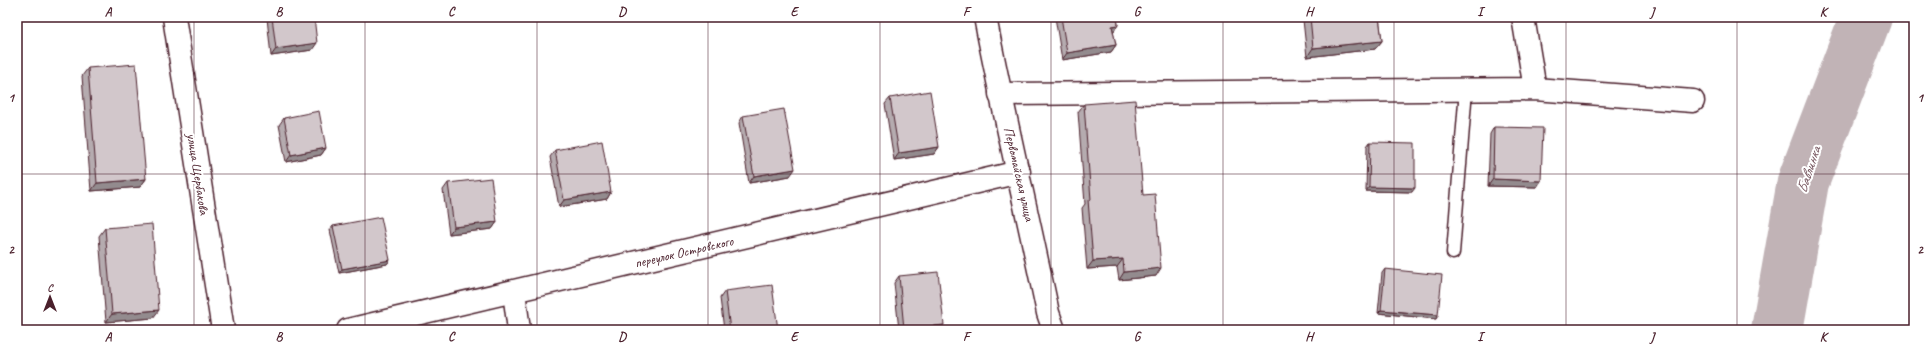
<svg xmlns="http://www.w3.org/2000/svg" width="1931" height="347" font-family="Caveat,sans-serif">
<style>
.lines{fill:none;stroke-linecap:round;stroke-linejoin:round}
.river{stroke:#c1b3b6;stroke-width:52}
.service-casing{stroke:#4a1f2b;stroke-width:15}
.minor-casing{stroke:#4a1f2b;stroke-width:25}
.tertiary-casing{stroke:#4a1f2b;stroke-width:25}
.service{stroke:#fff;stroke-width:12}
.minor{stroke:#fff;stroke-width:22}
.tertiary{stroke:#fff;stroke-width:22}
.wall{fill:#b5abaf;stroke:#4a1f2b}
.shaded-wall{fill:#938b8e;stroke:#4a1f2b}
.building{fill:#d2c7cb;stroke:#4a1f2b}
.grid{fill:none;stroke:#4a1f2b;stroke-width:1;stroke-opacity:0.55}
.labels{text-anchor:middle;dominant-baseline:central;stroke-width:4;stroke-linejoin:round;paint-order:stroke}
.street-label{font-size:14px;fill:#4a1f2b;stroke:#fff}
.water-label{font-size:15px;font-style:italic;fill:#74535c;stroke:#fff}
.neatline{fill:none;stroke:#4a1f2b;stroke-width:1.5}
.grid-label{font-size:13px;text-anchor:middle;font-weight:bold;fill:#4a1f2b}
</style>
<rect width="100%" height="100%" fill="#fff"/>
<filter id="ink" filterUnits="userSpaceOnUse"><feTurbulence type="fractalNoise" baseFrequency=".025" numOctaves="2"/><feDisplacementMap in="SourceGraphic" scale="8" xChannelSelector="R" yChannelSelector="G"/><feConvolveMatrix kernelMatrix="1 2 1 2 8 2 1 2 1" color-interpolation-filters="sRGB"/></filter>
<g filter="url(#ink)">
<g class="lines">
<!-- river -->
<path class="river" d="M1777,330L1803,182L1866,17"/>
<defs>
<path id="service" d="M1453,253L1466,89"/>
<path id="minor" d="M174,17L223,330
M1523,17L1535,89
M1000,94L1535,89L1693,101
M514,292L519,330
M348,330L1019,172"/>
<path id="tertiary" d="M985,17C1004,116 1028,215 1048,313L1054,330"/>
</defs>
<!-- service casing -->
<use href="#service" class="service-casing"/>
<!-- minor casing -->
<use href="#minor" class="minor-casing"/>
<!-- tertiary casing -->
<use href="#tertiary" class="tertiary-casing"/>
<!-- service -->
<use href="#service" class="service"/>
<!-- minor -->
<use href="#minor" class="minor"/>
<!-- tertiary -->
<use href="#tertiary" class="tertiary"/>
</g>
<!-- wall -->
<path class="wall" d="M268,17H314L312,50L271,56L267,18Z
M1055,17H1117L1118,25L1113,32L1116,45L1111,52L1062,60Z
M1305,17H1379L1382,41L1375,49L1307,57L1303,20Z
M88,68L146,179L140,187L91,191L82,76Z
M890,98L939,147L934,154L894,160L885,104Z
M1084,104L1143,195L1156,276L1119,280L1117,267L1087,269L1082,208L1085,204L1078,112Z
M743,116L790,176L749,183L739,123Z
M284,118L326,148L321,155L286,162L279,125Z
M1494,127L1537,187L1488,186L1490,134Z
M1370,142L1412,192L1366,191L1367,146Z
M555,150L611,192L607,199L559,207L550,157Z
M448,183L497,222L492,229L449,234L443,190Z
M333,226L390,260L387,264L339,273L330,230Z
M105,228L153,318L106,322L99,236Z
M1385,269L1438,315L1436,319L1378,313L1382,273Z
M899,276L940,330H899L894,283Z
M725,291L778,330H724L720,298Z"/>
<!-- shaded-wall -->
<path class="shaded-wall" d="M1118,25L1113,32L1112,26Z
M1382,41L1375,49L1307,57L1313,48Z
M317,43L312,50L271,56L276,49Z
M1116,45L1111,52L1062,60L1067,53Z
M939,147L934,154L894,160L899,153Z
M326,148L321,155L286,162L291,155Z
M795,169L790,176L749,183L754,176Z
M146,179L140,187L91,191L97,183Z
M1493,179L1541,181L1537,187L1488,186Z
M1369,187L1415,188L1412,192L1366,191Z
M611,192L607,199L559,207L564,200Z
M497,222L492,229L449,234L454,227Z
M1123,259L1117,267L1087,269L1093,261Z
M390,260L387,264L339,273L342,269Z
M1161,268L1156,276L1119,280L1124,272Z
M159,310L153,318L106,322L112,314Z
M1381,310L1438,315L1436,319L1378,313Z
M944,325L940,330H904V329Z"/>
<!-- building -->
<path class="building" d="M272,17H314L317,43L276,49Z
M1061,17H1117L1118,25L1112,26L1116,45L1067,53Z
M1310,17H1379L1382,41L1313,48Z
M136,64L146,179L97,183L88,68Z
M930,91L939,147L899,153L890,98Z
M1135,100L1143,195L1155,194L1161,268L1124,272L1123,259L1093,261L1088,200H1091L1084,104Z
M784,109L795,169L754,176L743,116Z
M319,111L326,148L291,155L284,118Z
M1494,127L1543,128L1541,181L1493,179Z
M602,141L611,192L564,200L555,150Z
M1370,142L1415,143V188L1369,187Z
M491,178L497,222L454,227L448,183Z
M381,217L390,260L342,269L333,226Z
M152,224L159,310L112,314L105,228Z
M1385,269L1442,275L1438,315L1381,310Z
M938,272L944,325L904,329L899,276Z
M772,285L778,330H730L725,291Z"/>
</g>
<!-- grid -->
<path class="grid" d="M194,17V330M365,17V330M537,17V330M708,17V330M880,17V330M1051,17V330M1223,17V330M1394,17V330M1566,17V330M1737,17V330M17,174H1914"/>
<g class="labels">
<!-- street labels -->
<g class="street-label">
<text transform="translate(198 174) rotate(81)">улица Щербакова</text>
<text transform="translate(1019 174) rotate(77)">Первомайская улица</text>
<text transform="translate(684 252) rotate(-13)">переулок Островского</text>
</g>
<!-- water labels -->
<g class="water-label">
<text transform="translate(1809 170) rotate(-72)">Бавлинка</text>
</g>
</g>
<!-- margin -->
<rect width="1931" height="347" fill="none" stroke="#fff" stroke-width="44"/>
<!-- north arrow -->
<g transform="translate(50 297)" stroke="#ffffff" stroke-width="3" paint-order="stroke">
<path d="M0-3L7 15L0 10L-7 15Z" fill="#4a1f2b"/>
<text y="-6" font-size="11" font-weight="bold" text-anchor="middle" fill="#4a1f2b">С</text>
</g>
<rect x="22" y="22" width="1887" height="303" class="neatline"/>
<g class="grid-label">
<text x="108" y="16">A</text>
<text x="279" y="16">B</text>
<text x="451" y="16">C</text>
<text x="622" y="16">D</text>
<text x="794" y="16">E</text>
<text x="966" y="16">F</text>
<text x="1137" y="16">G</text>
<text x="1309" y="16">H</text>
<text x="1480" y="16">I</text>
<text x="1652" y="16">J</text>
<text x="1823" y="16">K</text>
<text x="11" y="102">1</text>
<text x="1920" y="102">1</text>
<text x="11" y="254">2</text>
<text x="1920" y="254">2</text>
<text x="108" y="341">A</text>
<text x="279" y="341">B</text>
<text x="451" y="341">C</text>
<text x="622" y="341">D</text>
<text x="794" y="341">E</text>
<text x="966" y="341">F</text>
<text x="1137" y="341">G</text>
<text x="1309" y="341">H</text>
<text x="1480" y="341">I</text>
<text x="1652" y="341">J</text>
<text x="1823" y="341">K</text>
</g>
</svg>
